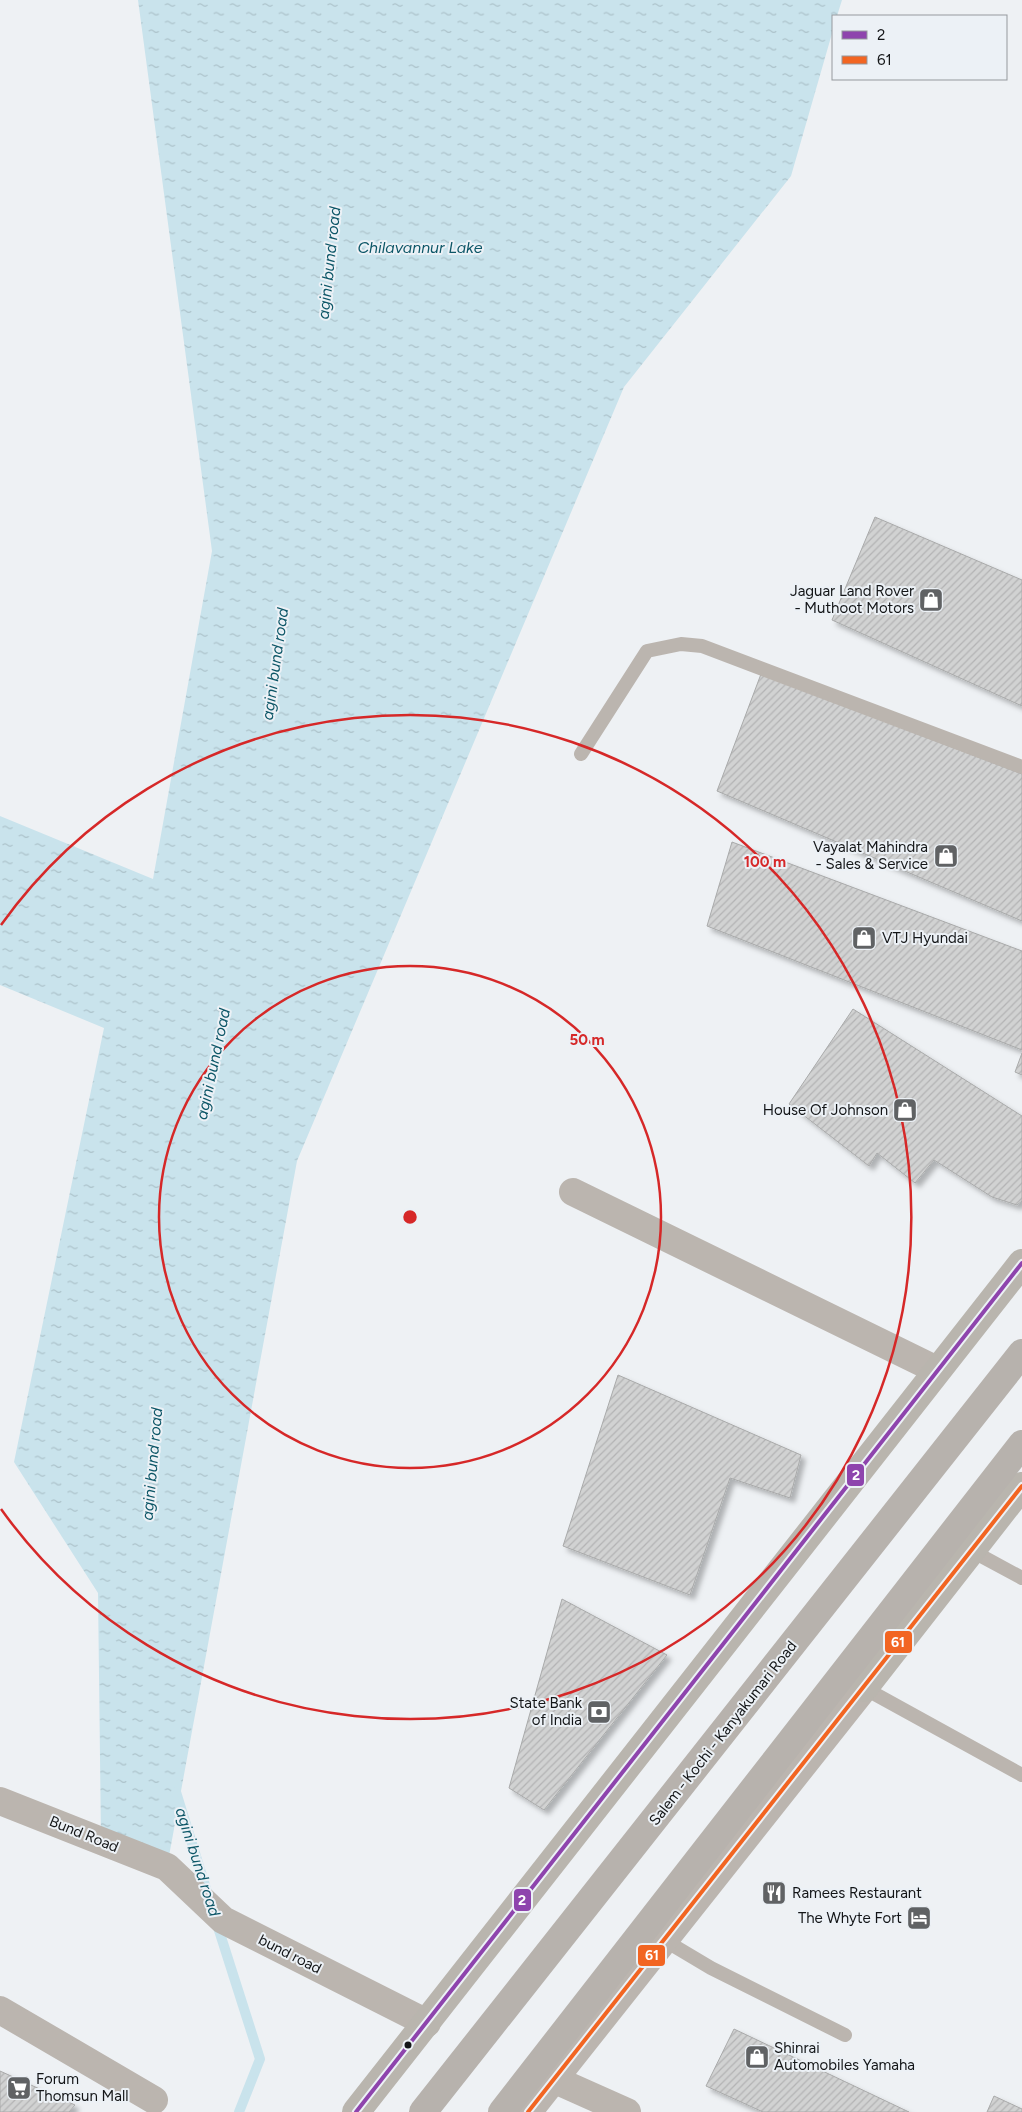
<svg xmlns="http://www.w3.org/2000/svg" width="1022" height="2112" font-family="Figtree,sans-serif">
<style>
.water{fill:url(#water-ripples)}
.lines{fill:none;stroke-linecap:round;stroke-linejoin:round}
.stream{stroke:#c9e3ec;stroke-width:10}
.building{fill:url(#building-hatch);stroke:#a9aaaa;filter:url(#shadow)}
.lane{stroke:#bbb5af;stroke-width:14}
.street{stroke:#bbb5af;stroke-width:28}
.secondary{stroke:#b9b5ae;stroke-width:28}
.highway{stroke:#b7b2ad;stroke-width:28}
.bus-1-casing{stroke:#ecf1f6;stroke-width:8}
.bus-2-casing{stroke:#ecf1f6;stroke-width:8}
.bus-1{stroke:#8e44ad;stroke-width:4}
.bus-2{stroke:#f26522;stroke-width:4}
.ring{fill:none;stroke:#d62828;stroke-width:2.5}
.bus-dot{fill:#131517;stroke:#ecf1f6;stroke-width:2}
.labels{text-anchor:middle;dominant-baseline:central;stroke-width:4;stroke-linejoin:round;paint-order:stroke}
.poi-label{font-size:15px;fill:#131517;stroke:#ecf1f6;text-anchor:end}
.street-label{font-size:15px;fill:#131517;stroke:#ecf1f6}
.water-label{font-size:16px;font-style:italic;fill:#0c5667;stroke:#ecf1f6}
.centre{fill:#d62828;stroke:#ecf1f6;stroke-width:2.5}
.ring-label{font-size:15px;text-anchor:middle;font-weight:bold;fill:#d62828;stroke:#ecf1f6;stroke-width:4;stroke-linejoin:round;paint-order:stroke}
.line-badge{stroke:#ecf1f6;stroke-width:2}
.badge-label{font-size:14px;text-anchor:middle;font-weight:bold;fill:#fff}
</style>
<defs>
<pattern id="water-ripples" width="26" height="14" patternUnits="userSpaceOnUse" patternTransform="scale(1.25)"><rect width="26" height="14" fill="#c9e3ec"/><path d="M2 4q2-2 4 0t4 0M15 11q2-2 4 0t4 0" fill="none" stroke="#acc2ca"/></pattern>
<pattern id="building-hatch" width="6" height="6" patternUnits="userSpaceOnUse" patternTransform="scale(1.25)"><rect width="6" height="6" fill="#d1d2d2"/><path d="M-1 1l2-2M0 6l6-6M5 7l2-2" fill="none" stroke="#b3b3b4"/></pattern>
<filter id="shadow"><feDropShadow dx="4.5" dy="4.5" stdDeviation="2.5" flood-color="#0004"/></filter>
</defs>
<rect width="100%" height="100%" fill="#eef1f4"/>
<!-- water -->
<path class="water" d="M138,0H842L837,16H833V30L791,176L624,387L297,1161L167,1867L101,1840L98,1593L14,1462L104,1028L0,985V816L153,879L212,551Z"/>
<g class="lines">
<!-- stream -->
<path class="stream" d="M176,1792L208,1895
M216,1921L260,2059L239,2112"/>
</g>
<!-- building -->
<path class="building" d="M875,517L1022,580V706L832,620Z
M761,674L1022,774V921L717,791Z
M732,842L1022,951V1050L707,926Z
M853,1009L1022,1116V1201L1017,1205L992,1197L934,1160L915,1183L877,1153L869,1166L789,1104Z
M1022,1053V1075L1015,1072Z
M618,1375L801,1455L790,1498L730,1478L690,1595L563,1546Z
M562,1599L667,1655L544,1810L509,1788Z
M734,2029L909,2112H763L706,2086Z
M0,2071L75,2105L69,2112H0Z
M994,2096L1022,2109V2112H987Z"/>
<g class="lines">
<!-- lane -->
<path class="lane" d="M581,754L647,651L681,644L702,646L1022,767
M972,1551L1022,1578
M864,1688L1022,1775
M664,1940L711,1968L845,2035"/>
<!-- street -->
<path class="street" d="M573,1192L937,1370
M0,1801L167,1867L223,1920L427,2023
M0,2010L154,2100
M553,2079L627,2112
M528,2112L864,1688"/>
<!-- secondary -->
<path class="secondary" d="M864,1688L1022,1486
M356,2112L1022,1263"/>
<!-- highway -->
<path class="highway" d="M423,2112L1022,1353
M502,2112L1022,1444"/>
<defs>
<path id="bus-1" d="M356,2112L1022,1263"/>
<path id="bus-2" d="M528,2112L1022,1486"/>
</defs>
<!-- bus-1 casing -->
<use href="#bus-1" class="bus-1-casing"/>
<!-- bus-2 casing -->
<use href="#bus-2" class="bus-2-casing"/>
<!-- bus-1 -->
<use href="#bus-1" class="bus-1"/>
<!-- bus-2 -->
<use href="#bus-2" class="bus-2"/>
</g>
<!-- distance rings -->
<g class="ring">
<circle cx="410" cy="1217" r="251"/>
<path d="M1 925A502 502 0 1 1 1 1509"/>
</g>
<!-- icons -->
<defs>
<symbol id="shop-square" viewBox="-11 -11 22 22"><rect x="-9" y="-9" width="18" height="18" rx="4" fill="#606264" stroke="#ecf1f6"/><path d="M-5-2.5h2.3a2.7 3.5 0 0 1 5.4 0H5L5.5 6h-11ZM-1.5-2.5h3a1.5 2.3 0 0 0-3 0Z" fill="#fff"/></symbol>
<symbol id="bank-square" viewBox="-11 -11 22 22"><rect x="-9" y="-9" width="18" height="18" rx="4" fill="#606264" stroke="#ecf1f6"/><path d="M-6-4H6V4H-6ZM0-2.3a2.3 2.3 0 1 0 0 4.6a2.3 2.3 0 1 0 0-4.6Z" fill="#fff"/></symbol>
<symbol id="restaurant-square" viewBox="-11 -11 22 22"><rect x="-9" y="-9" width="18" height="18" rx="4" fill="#606264" stroke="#ecf1f6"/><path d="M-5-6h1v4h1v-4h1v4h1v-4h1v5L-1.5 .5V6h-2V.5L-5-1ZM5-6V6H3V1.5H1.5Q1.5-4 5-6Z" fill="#fff"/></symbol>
<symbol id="hotel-square" viewBox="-11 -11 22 22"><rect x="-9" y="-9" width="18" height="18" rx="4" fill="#606264" stroke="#ecf1f6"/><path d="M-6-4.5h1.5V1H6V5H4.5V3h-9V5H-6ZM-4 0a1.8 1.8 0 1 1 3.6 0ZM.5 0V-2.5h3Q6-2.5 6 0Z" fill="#fff"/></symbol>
<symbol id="supermarket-square" viewBox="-11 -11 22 22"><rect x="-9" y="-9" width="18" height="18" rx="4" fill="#606264" stroke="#ecf1f6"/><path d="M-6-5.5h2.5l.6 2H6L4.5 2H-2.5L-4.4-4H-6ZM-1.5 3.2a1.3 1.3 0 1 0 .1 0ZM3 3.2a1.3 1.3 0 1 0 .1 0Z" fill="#fff"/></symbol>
</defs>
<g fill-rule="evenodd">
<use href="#shop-square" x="917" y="586" width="28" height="28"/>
<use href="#shop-square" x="932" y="842" width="28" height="28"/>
<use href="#shop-square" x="850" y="924" width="28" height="28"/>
<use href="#shop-square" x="891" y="1096" width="28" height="28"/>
<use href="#bank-square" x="585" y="1698" width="28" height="28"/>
<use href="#restaurant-square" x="760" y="1879" width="28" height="28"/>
<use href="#hotel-square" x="905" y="1904" width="28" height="28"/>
<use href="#shop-square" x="743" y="2043" width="28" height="28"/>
<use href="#supermarket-square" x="5" y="2074" width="28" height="28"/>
</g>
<!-- markers -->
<circle class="bus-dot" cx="408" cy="2045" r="4.5"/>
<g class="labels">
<!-- poi labels -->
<g class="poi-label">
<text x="914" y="591">Jaguar Land Rover<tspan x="914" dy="17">- Muthoot Motors</tspan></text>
<text x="928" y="847">Vayalat Mahindra<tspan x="928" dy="17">- Sales &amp; Service</tspan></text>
<text x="882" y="938" text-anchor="start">VTJ Hyundai</text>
<text x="888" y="1110">House Of Johnson</text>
<text x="582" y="1703">State Bank<tspan x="582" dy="17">of India</tspan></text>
<text x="792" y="1893" text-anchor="start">Ramees Restaurant</text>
<text x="902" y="1918">The Whyte Fort</text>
<text x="774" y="2048" text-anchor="start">Shinrai<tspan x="774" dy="17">Automobiles Yamaha</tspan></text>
<text x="36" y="2079" text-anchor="start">Forum<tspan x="36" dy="17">Thomsun Mall</tspan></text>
</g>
<!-- street labels -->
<g class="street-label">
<text transform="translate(723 1733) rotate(-52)">Salem - Kochi - Kanyakumari Road</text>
<text transform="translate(84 1834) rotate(22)">Bund Road</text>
<text transform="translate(290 1954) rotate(27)">bund road</text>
</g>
<!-- water labels -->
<g class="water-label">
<text x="420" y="247">Chilavannur Lake</text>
<text transform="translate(329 263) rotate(-84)">agini bund road</text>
<text transform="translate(275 664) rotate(-82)">agini bund road</text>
<text transform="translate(213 1064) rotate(-78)">agini bund road</text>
<text transform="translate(152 1464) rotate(-85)">agini bund road</text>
<text transform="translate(198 1862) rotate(72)">agini bund road</text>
</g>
</g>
<circle cx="410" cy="1217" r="8" class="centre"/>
<g class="ring-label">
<text x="765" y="867">100 m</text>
<text x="587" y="1045">50 m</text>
</g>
<g class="line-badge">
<rect x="846" y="1463" width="19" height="24" rx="5" fill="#8e44ad"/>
<rect x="884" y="1630" width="29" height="24" rx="5" fill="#f26522"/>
<rect x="513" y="1888" width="19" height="24" rx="5" fill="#8e44ad"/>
<rect x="637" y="1944" width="29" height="23" rx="5" fill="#f26522"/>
</g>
<g class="badge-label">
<text x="856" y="1480">2</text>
<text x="898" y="1647">61</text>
<text x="522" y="1905">2</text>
<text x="652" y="1960">61</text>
</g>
<!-- legend -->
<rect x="832" y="15" width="175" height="65" fill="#ecf1f6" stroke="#95999d"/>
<rect x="842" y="31" width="25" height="8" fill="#8e44ad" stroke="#95999d"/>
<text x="877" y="40" font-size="15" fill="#131517">2</text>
<rect x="842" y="56" width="25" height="8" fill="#f26522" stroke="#95999d"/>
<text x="877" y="65" font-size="15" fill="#131517">61</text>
</svg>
